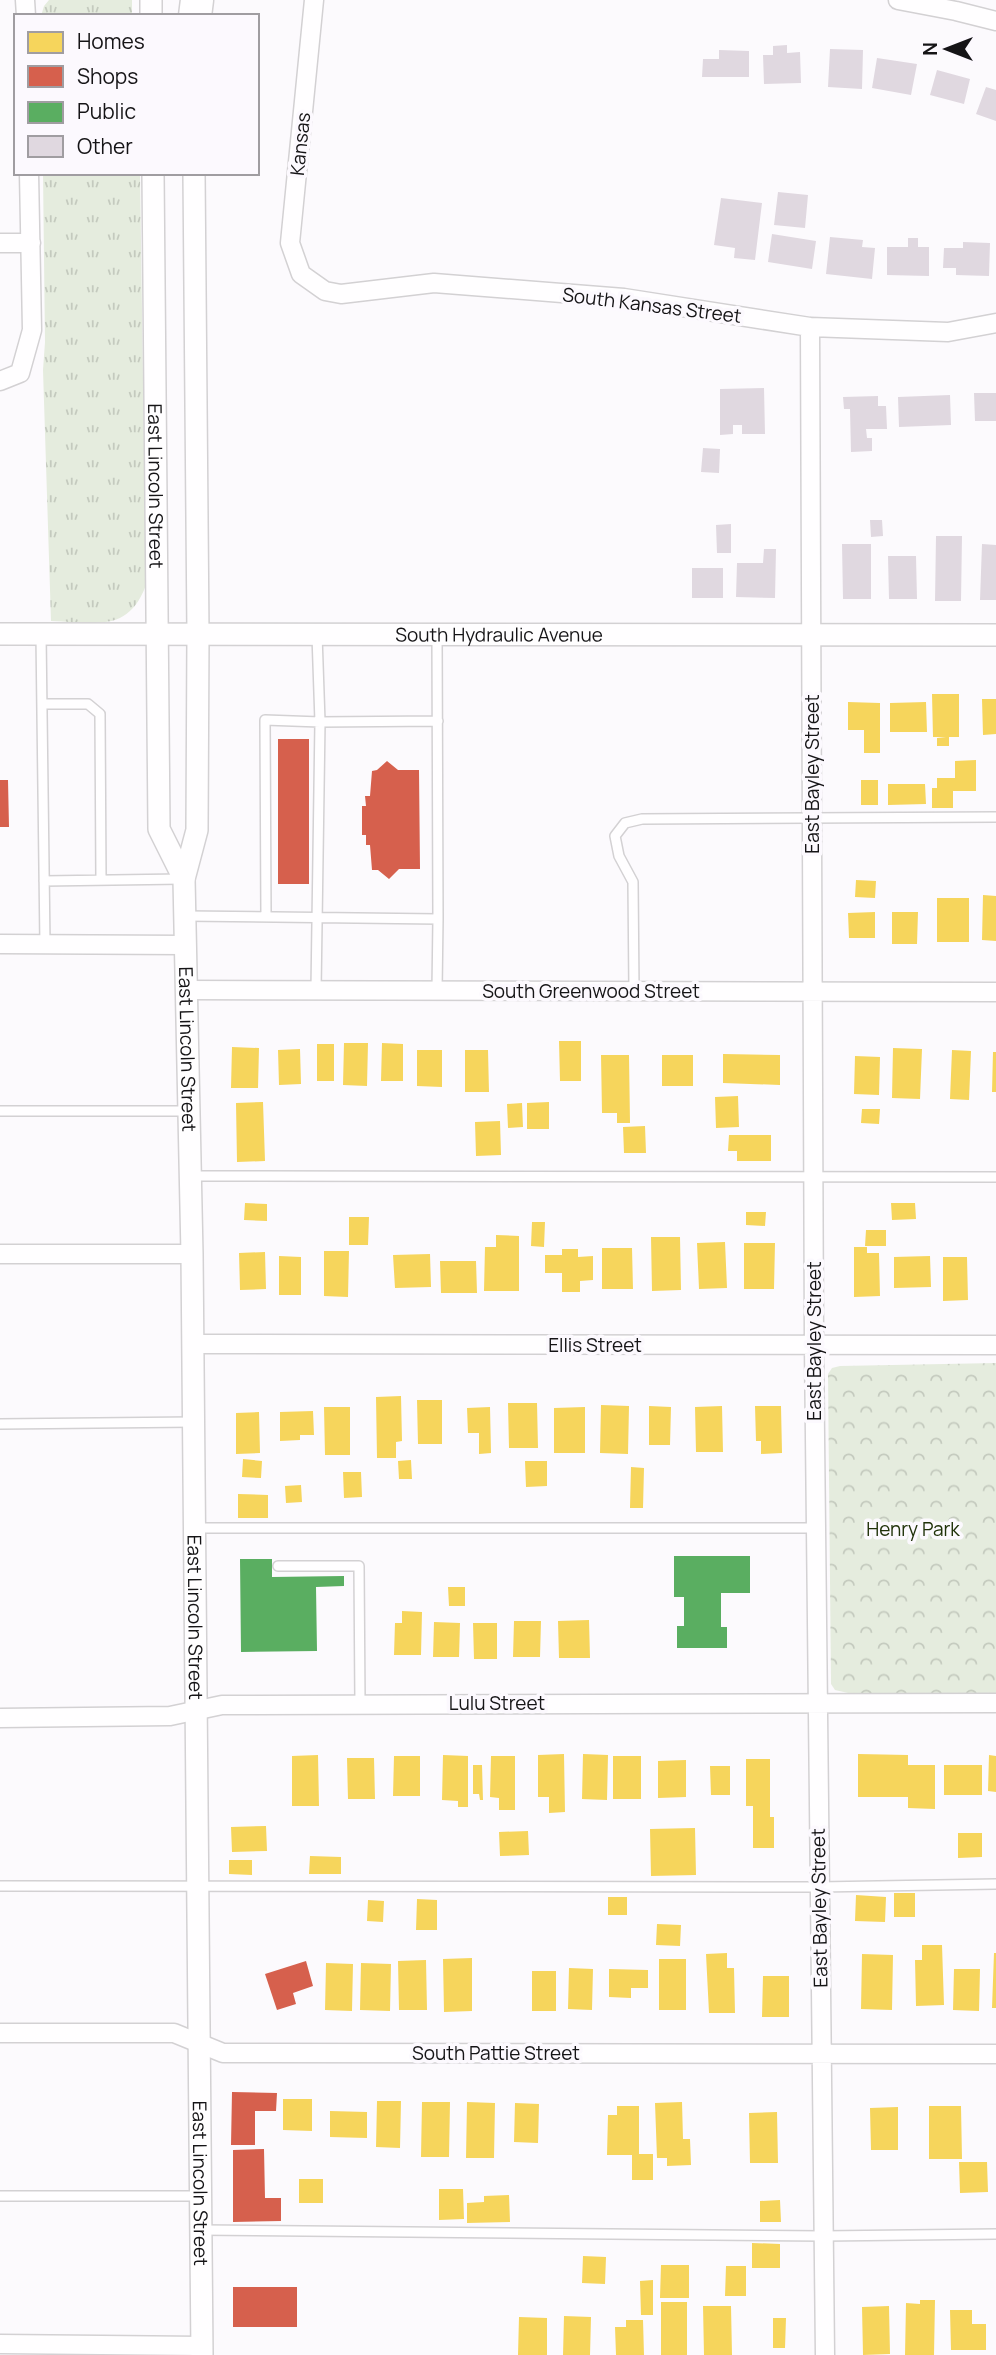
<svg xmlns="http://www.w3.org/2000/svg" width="996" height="2355" font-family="Manrope,sans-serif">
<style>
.grass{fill:url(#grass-tufts)}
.park{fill:url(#park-crowns)}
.homes{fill:#f6d55c}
.shops{fill:#d6604d}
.public{fill:#5aae61}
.building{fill:#e0d8e0}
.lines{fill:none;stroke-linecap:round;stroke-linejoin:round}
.service-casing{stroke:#d3d1d3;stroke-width:12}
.minor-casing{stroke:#d3d1d3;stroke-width:21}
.tertiary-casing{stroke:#d3d1d3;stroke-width:24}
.motorway-casing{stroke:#d3d1d3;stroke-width:35}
.service{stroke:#fffeff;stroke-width:9}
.minor{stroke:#fffeff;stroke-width:18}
.tertiary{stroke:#fffeff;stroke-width:21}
.motorway{stroke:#fffeff;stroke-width:32}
.labels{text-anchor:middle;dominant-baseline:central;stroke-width:7;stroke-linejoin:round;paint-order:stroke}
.street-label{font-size:19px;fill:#151416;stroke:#fcf9fe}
.park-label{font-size:19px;fill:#203209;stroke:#fcf9fe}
</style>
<defs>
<pattern id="grass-tufts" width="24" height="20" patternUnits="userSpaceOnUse" patternTransform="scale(1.75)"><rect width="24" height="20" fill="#e5ecde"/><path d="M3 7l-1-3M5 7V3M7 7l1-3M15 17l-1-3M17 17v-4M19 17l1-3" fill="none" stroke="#c4cabe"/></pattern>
<pattern id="park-crowns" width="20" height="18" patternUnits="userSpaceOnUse" patternTransform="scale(1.75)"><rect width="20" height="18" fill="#e5ecde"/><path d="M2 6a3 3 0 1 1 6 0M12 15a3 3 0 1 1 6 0" fill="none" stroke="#c4cabe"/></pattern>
</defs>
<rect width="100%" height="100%" fill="#fcfafd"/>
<!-- grass -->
<path class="grass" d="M49,0H132V16H41L44,6Z
M43,173H140L146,585C128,634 94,622 51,621L43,370L45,342Z"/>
<!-- park -->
<path class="park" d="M996,1363V1693H848L835,1690L831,1684L828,1374L832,1368L840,1366Z"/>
<!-- homes -->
<path class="homes" d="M932,694H959V737H949V746H937V738L946,737H933Z
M982,699H996V734L983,735Z
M848,702L880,703V753H864V730H848Z
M926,702L927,732H890V703Z
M976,760V791H953V808H932V788H937V778H955V761Z
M861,780H878V805H861Z
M888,784H925L926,804L888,805Z
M856,880L876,881L875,898L855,897Z
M983,895L996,896V941L982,940Z
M937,898H969V942H937Z
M875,912V938H849L848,913Z
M892,912H918L917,944H892Z
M559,1041H581V1081H560Z
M344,1043H368L367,1086L343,1085Z
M382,1043L403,1044V1081H381Z
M317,1044H334V1081H317Z
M232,1047L259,1048L258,1088H231Z
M893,1048L922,1049L920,1099L892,1098Z
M300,1049L301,1084L279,1085L278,1050Z
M417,1050H442V1087L417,1086Z
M465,1050H488L489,1092H465Z
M952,1050L971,1051L969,1100L950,1099Z
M993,1052H996V1092H992Z
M723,1054L780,1055V1085L723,1083Z
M601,1055H629L630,1123H617V1113H602Z
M662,1055H693V1086H662Z
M855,1056L880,1057L879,1095L854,1094Z
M738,1096L739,1127L716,1128L715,1097Z
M263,1102L265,1161L237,1162L236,1103Z
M549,1102V1129H527V1103Z
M522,1103L523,1127L508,1128L507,1104Z
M862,1109H880L879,1124L861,1123Z
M500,1121L501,1155L476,1156L475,1122Z
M645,1126L646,1153H624L623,1127Z
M729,1135H771V1161H737V1151H728Z
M245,1203L267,1204V1221L244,1220Z
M891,1203H915L916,1219L892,1220Z
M746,1212H766L765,1226L746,1225Z
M349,1217H369L368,1245H349Z
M532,1222H545L544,1247L531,1246Z
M866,1230H886V1246H865Z
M496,1235L519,1236V1291H484L485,1247H496Z
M651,1237H680L681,1290L652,1291Z
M725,1242L727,1288L699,1289L697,1243Z
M744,1243H775L774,1289H744Z
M854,1247H867V1253H879L880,1296L854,1297Z
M602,1248H632L633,1289H602Z
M562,1249H578V1257L593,1256V1280L580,1281V1292H562V1273H545V1255H562Z
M324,1251H349L348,1297L324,1296Z
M265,1252L266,1289L240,1290L239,1253Z
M430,1254L431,1287L395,1288L393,1255Z
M279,1256L301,1257V1295H279Z
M930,1256L931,1287L894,1288V1257Z
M943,1257H967L968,1300L943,1301Z
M440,1261H476L477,1293H441Z
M401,1396L402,1441L396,1442V1458H377L376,1397Z
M417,1400H442V1444H418Z
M508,1403H537L538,1448H509Z
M601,1405L629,1406L628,1454L600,1453Z
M649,1406L671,1407L670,1445H649Z
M722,1406L723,1452H696L695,1407Z
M755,1406H781L782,1453L761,1454V1441H756Z
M324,1407H350V1455H325Z
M490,1407L491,1453L479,1454V1433H468L467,1408Z
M585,1407V1453H554V1408Z
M313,1411L314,1435H300V1440L280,1441V1412Z
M259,1412L260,1453L236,1454V1413Z
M243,1459L262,1461L261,1478L242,1477Z
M411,1460L412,1479H399L398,1461Z
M525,1461H547V1486L526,1487Z
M631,1467L644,1468L643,1508H630Z
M343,1472H361L362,1497L344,1498Z
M301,1485L302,1502L286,1503L285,1486Z
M238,1494L268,1495V1518H238Z
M448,1587H465V1606H449Z
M402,1611L422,1612L421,1655H394L395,1623H402Z
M589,1620L590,1658H559L558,1621Z
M514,1621H541L540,1657H513Z
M434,1622L460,1623L459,1657H433Z
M473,1623H497V1659H474Z
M564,1754L565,1812L549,1813V1797H538V1755Z
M583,1754L608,1755L607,1800L582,1799Z
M858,1754L908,1755V1765H935V1809L908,1808V1797H858Z
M318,1755L319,1806H292V1756Z
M443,1755L468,1756V1807H458V1801L442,1800Z
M989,1755L996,1756V1792L988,1791Z
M394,1756H420V1796H393Z
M491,1756H515V1810H499V1798L490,1797Z
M613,1756H641V1799H613Z
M347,1758H374L375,1799H348Z
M746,1759H770V1817H774V1848H753V1806H746Z
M686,1760V1797L658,1798V1761Z
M473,1765H482L483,1800H480L479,1794H473Z
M944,1765H982V1795H944Z
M710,1766H730V1795H711Z
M266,1826L267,1851L232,1852L231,1827Z
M695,1828L696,1875L651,1876L650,1829Z
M528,1831L529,1855L500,1856L499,1832Z
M958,1833H982V1857L958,1858Z
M310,1856L341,1857V1874H309Z
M229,1860H252V1875L229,1874Z
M894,1893H915V1917H894Z
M856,1895L886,1897L885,1922L855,1921Z
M608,1897H627V1915H608Z
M417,1899L437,1900V1930H416Z
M368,1900L384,1901L383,1922L367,1921Z
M657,1924L681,1925L680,1946L656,1945Z
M922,1945H942L944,2005L916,2006L915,1960H922Z
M727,1953V1968H734L735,2013H709L706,1954Z
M994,1953H996V2008H992Z
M862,1954L893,1955L892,2010L861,2009Z
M472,1958V2011L444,2012L443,1959Z
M659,1959H686V2010H659Z
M426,1960L427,2010H399L398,1961Z
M326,1963L353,1964L352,2011L325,2010Z
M361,1963L391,1964L390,2011L360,2010Z
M569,1968L593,1969L592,2010L568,2009Z
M609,1969L648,1970V1988H631V1998L609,1997Z
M954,1969H980L979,2011L953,2010Z
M532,1971H556V2011H532Z
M763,1976H789V2017H762Z
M283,2099H312V2131L283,2130Z
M377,2101H401L400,2148L376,2147Z
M422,2102H450L449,2157H421Z
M467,2102L495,2103L494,2158H466Z
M682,2102L683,2139H690L691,2165L667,2166V2158H657L655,2103Z
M515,2103L539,2104L538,2143L514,2142Z
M617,2106H639V2154H653V2180H632V2155H607L608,2115H617Z
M929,2106H961L962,2159H929Z
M898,2107V2150H871L870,2108Z
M330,2111L367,2112V2138L330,2137Z
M777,2112L778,2163H750L749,2113Z
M959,2162H987L988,2192L960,2193Z
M299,2179H323V2203H299Z
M439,2189H463L464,2219L439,2220Z
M509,2195L510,2222L467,2223V2203L484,2202V2196Z
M780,2200L781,2222H760V2201Z
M752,2243L780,2244V2268H752Z
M583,2256L606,2257L605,2284L582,2283Z
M661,2265H689V2298H660Z
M726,2266H746V2296H725Z
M653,2280V2315H641L640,2281Z
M920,2300H935L934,2355H905L906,2303L920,2304Z
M661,2302H687V2355H661Z
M703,2306H731L732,2355H704Z
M889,2306L890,2354L863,2355L862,2307Z
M950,2310H972V2324H986V2350H951Z
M564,2316L591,2317L590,2355H563Z
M519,2317L547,2318V2355H518Z
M773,2318H786L785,2348H773Z
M626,2320H643L644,2355H616L615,2327H626Z"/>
<!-- shops -->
<path class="shops" d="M278,739H309V884H278Z
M387,761L398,770H419L420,869H399L389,879L378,870H372L370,845H366V835H362V806H366L365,796H370L372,771L377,770Z
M0,780H8L9,827H0Z
M306,1961L313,1986L293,1993L296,2004L277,2010L265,1974Z
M232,2092L277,2093L276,2111H255V2145H231Z
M264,2149L265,2198H281V2221L233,2222V2150Z
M233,2287H297V2327H233Z"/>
<!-- public -->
<path class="public" d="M674,1556H750V1593H721V1627H727V1648H677V1626H684V1597H674Z
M240,1559H272V1577L344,1576V1586L316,1587L317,1651L241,1652Z"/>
<!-- building -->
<path class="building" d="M787,45V53L800,52L801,83L764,84L763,55H773V46Z
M830,49L863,50L862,89L828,87Z
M719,50L749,51V77H702L703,59H719Z
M877,58L917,64L911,95L872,88Z
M937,70L970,79L964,104L930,95Z
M986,87L996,90V121L976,114Z
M778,192L808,195L805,228L774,225Z
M721,198L762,203L755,260L734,258L735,248L714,245Z
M772,234L816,241L812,269L768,262Z
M830,237L863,240L862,247L875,248L872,279L826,274Z
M908,238H918V247H929V276L887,275V247H908Z
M963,242L990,243L989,276L956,275V268H943L944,248H963Z
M764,388L765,434H742V425H733V434L720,435V389Z
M974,393H996V421H975Z
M950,395L951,425L899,427L898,397Z
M878,396V406H886L887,429H866L867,438H872V451L851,452L850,409H844L843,397Z
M703,448L720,449L719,473L701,472Z
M870,520H882L883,536L871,537Z
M731,524V553H717L716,525Z
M936,536H962L961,601H935Z
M842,544H871V599H843Z
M982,544L996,545V600H980Z
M764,549H776L775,598L736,597L737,563H763Z
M888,556H916L917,599H889Z
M692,568H723V598H692Z"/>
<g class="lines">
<defs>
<path id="service" d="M437,634L438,919
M41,635L45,945
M317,635L320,722L438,721
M42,704H88L100,714L101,880
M44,881L182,879
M186,916L438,919L437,990
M266,917L265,720L320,722L316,990
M634,991L633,882L619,856L615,836L625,823L642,819L996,817
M0,1111H189
M190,1176L996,1177
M0,1424L194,1422
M195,1528H815
M278,1566H359L360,1704
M0,1886L819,1887L996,1884
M0,2196H199
M201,2230L823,2236L996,2234"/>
<path id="minor" d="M25,0L26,16
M314,0L290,243L301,274L325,291L341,294L434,283L624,298L810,327L948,332L996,323
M898,0L956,11L996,21
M0,243H31
M810,327L814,1345L825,2355
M0,381L20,373L32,330L29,173
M0,944L185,945
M186,990L996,992
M0,1254H192
M193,1344L996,1345
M0,1718L170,1716L222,1705L996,1703
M0,2033H174L223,2053L996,2054
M0,2344L202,2346"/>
<g id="tertiary">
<path d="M151,0V16"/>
<path id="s1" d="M153,173L159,829L184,879"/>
<path id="s2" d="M194,173L198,634L197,830L184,879L192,1254L202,2355"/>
<path id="s3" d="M0,634L996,635"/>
</g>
<path id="motorway" d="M195,16L197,0"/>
</defs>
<!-- service casing -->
<use href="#service" class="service-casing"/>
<!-- minor casing -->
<use href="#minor" class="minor-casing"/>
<!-- tertiary casing -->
<use href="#tertiary" class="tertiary-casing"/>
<!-- motorway casing -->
<use href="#motorway" class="motorway-casing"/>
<!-- service -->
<use href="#service" class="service"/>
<!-- minor -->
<use href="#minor" class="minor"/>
<!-- tertiary -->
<use href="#tertiary" class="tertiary"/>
<!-- motorway -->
<use href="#motorway" class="motorway"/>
</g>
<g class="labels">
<!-- street labels -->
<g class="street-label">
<text transform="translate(300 144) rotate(-84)">Kansas</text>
<text transform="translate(652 305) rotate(7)">South Kansas Street</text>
<text stroke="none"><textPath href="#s1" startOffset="313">East Lincoln Street</textPath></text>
<text stroke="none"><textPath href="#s3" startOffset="499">South Hydraulic Avenue</textPath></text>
<text transform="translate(812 774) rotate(-90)">East Bayley Street</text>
<text x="591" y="991">South Greenwood Street</text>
<text stroke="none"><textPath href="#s2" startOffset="878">East Lincoln Street</textPath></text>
<text transform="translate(814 1341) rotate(-90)">East Bayley Street</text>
<text x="595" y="1345">Ellis Street</text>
<text stroke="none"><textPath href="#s2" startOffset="1446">East Lincoln Street</textPath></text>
<text x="497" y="1703">Lulu Street</text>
<text transform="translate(819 1908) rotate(-91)">East Bayley Street</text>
<text x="496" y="2053">South Pattie Street</text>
<text stroke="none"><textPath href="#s2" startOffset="2012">East Lincoln Street</textPath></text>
</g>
<!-- park labels -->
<g class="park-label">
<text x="913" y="1529">Henry Park</text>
</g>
</g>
<!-- legend -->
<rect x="14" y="14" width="245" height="161" fill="#fcf9fe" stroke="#a09da1" stroke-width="2"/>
<rect x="28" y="32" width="35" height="21" fill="#f6d55c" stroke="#a09da1" stroke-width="2"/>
<text x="77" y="49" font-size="21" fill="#151416">Homes</text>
<rect x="28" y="66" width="35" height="21" fill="#d6604d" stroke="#a09da1" stroke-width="2"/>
<text x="77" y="84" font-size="21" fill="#151416">Shops</text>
<rect x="28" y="102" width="35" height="21" fill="#5aae61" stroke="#a09da1" stroke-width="2"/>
<text x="77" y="119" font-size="21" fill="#151416">Public</text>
<rect x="28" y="136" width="35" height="21" fill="#e0d8e0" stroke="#a09da1" stroke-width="2"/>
<text x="77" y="154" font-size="21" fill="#151416">Other</text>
<!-- north arrow -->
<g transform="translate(947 49) rotate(270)" stroke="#fcf9fe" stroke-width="5" paint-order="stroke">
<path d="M0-5L12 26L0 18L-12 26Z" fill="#151416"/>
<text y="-10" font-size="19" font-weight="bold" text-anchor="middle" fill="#151416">N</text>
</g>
</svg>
